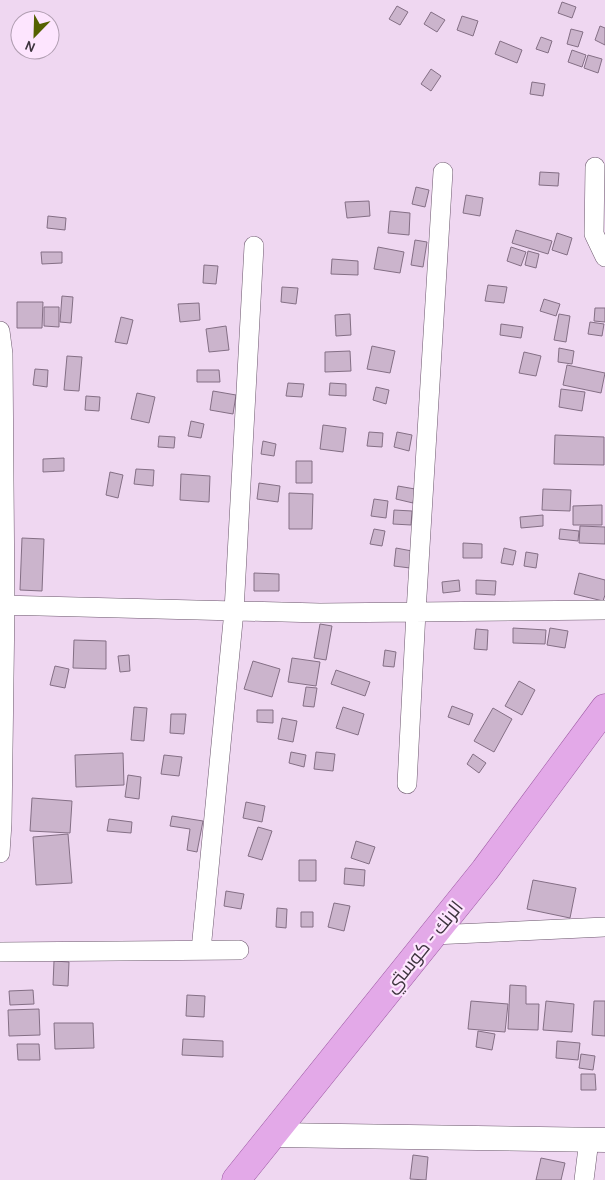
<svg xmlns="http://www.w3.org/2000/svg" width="605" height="1180" font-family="Karla,Cairo,sans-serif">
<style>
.building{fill:#cbb4cc;stroke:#846f85}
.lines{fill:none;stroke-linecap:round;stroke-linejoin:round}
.minor-casing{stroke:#6b576c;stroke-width:20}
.tertiary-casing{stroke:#6b576c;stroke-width:25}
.primary-casing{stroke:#9d5aa3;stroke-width:29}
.minor{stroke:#fff;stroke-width:19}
.tertiary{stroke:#fff;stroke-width:24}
.primary{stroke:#e3a9e8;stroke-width:28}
.labels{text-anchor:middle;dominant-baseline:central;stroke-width:4.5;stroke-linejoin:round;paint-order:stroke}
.street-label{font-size:19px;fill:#3d343e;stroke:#fde5fe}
</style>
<rect width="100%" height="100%" fill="#efd7f1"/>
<!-- building -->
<path class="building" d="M562,2L576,7L572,18L558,13Z
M397,6L408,12L400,25L389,19Z
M431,12L445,20L437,32L424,24Z
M462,16L478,21L473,36L457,30Z
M600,26L605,28V45L595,40Z
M571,29L583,32L578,47L567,44Z
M541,37L552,41L548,53L536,49Z
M500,41L522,50L517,63L495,54Z
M572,50L586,55L582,67L568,62Z
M588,55L602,59L598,73L584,68Z
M431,69L441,76L431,91L421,84Z
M532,82L545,84L543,96L530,94Z
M540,172L559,173L558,186L539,185Z
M416,187L429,190L425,207L412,204Z
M466,195L483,198L480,216L463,213Z
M369,201L370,216L347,218L345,202Z
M390,211L410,213L409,235L388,233Z
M48,216L66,218L65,230L47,228Z
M516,230L552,241L548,254L512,243Z
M557,233L572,238L567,255L552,250Z
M415,240L427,242L423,267L411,265Z
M378,247L404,252L400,273L374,269Z
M511,247L526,252L521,266L507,261Z
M528,251L539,254L536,268L525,265Z
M41,252H62V263L42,264Z
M332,259L358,261V275L331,274Z
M204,265L218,266L216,284L203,283Z
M488,285L507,287L504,303L485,301Z
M282,287L298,288L296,304L281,302Z
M62,296L73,297L71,323L60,322Z
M544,299L560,304L556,316L540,311Z
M17,302H43L42,328H17Z
M199,303L200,320L180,322L178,304Z
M44,307H59V327L44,326Z
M595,308H605V322L594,321Z
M350,314L351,335L336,336L335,315Z
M559,314L570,316L566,342L554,340Z
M121,317L133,320L127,344L115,342Z
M590,322L604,324L602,336L588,334Z
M501,324L523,327L521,338L500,335Z
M226,326L229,350L209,352L206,329Z
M372,346L395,351L390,373L367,369Z
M559,348L574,351L572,364L558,362Z
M350,351L351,371L325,372V352Z
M524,352L541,356L536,376L519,373Z
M67,356L82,357L79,391L64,390Z
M567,365L605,373L601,393L563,385Z
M35,369L48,370L47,387L33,385Z
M197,370H219L220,382H197Z
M288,383L304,384L302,397L286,396Z
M330,383L346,384V396L329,395Z
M376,387L389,390L386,404L373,400Z
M561,389L585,392L582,411L559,407Z
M213,391L236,395L233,414L210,410Z
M137,393L155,397L149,423L131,419Z
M86,396L100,397L99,411L85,410Z
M191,421L204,424L201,438L188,436Z
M323,425L346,428L343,452L320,449Z
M369,432L383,433L382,447L367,446Z
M397,432L412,435L409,451L394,447Z
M555,435L604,437V465L554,464Z
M159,436L175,437L174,448L158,447Z
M263,441L276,444L274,456L261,454Z
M64,458V471L43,472V459Z
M296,461H312V483H296Z
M136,469L154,470L153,486L134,484Z
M110,472L123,475L118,498L106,495Z
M181,474L210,476L209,502L180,500Z
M259,483L280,486L278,502L257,499Z
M398,486L415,489L413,503L396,499Z
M543,489L571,490L570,511L542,510Z
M289,493L313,494L312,529H289Z
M374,499L388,501L386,518L371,516Z
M602,505V525H573V506Z
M394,510L412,511L411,525L393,524Z
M543,515V526L521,528L520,517Z
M580,526L605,527V544L579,543Z
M374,529L385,531L382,546L370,544Z
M560,529L579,531L578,541L559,539Z
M22,538L44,539L42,591L20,590Z
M463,543L482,544V558H463Z
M396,548L412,551L410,568L394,566Z
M504,548L516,551L513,565L501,563Z
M526,552L538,554L536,568L524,566Z
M254,573L279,574V591H254Z
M579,573L605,580V595L603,601L574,594Z
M459,580L460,591L443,593L442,582Z
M476,580L496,581L495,595L476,594Z
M320,624L332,626L326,660L314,658Z
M513,628L546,630L545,644L513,643Z
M550,628L568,631L565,648L547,645Z
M476,629L488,630L487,650L474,649Z
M74,640L106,641V669L73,668Z
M385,650L396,652L394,667L383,666Z
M129,655L130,671L120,672L118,656Z
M292,658L320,662L316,686L288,682Z
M253,661L280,669L272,697L244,689Z
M55,666L69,669L65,688L50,685Z
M336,670L370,682L365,696L331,684Z
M519,681L535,690L522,715L505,706Z
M306,687L317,688L314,707L303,706Z
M452,706L473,714L469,725L448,717Z
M134,707L147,708L144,741L131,740Z
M343,707L364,714L358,735L336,728Z
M493,708L512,719L494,752L474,741Z
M257,710H273V723L257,722Z
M171,714H186L184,734L170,733Z
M282,718L297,721L293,742L278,739Z
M291,752L306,755L304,767L289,763Z
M316,752L335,754L333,771L314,769Z
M123,753L124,785L76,787L75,755Z
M473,754L486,763L479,773L467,764Z
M164,755L182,757L179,776L161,774Z
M128,775L141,777L139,799L125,797Z
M32,798L72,801L70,833L30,831Z
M246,802L265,806L262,822L243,818Z
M172,816L203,821L197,852L187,850L190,829L170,826Z
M109,819L132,822L131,833L107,831Z
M258,827L272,831L262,860L248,856Z
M68,834L72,883L36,885L33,837Z
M356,841L375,847L369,864L351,858Z
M299,860H316V881H299Z
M345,868L365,870L364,886L344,884Z
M533,880L576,888L570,918L527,909Z
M226,891L244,894L241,909L224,906Z
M334,903L350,906L344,931L328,927Z
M277,908L287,909L286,928L276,927Z
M301,912H313V927H301Z
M54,961L69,962L68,986L53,985Z
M510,985L526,986V1004H539L538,1030L508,1029Z
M33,990L34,1004L10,1005L9,991Z
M187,995L205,996L204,1017L186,1016Z
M471,1001L508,1004L505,1032L468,1029Z
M546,1001L574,1004L572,1032L543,1030Z
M594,1001H605V1036L592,1035Z
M39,1009L40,1035L9,1036L8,1010Z
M54,1023H93L94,1048L55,1049Z
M478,1031L495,1034L492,1050L476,1047Z
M183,1039L223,1041V1057L182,1055Z
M557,1041L580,1043L578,1060L556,1058Z
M17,1044H39L40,1060H18Z
M581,1054L595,1056L593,1070L579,1068Z
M581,1074H595L596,1090H581Z
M413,1155L428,1157L426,1180L410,1179Z
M541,1158L565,1163L561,1180H536Z"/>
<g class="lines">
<defs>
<path id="minor" d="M595,167L594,234L605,257
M0,331L3,354L5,605L2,823L0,853
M0,605L320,613L605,610
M407,784L416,612L443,172
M433,935L605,927
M201,950L234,611L254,246
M0,952L239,950
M584,1180L589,1140"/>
<path id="tertiary" d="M274,1135L605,1140"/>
<path id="primary" d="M236,1180L485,870L605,708"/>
</defs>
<!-- minor casing -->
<use href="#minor" class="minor-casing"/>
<!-- tertiary casing -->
<use href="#tertiary" class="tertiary-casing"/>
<!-- primary casing -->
<use href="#primary" class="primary-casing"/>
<!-- minor -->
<use href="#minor" class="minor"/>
<!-- tertiary -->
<use href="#tertiary" class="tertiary"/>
<!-- primary -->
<use href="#primary" class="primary"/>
</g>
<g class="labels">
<!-- street labels -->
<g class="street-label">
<text transform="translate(424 947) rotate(-51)">الرنك - كوستي</text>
</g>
</g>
<!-- north arrow -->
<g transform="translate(35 35) rotate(203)"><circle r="24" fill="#fde5fe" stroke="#b09eb1"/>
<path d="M0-4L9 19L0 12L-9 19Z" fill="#556100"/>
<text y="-8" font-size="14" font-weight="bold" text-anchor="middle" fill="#3d343e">N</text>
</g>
</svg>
